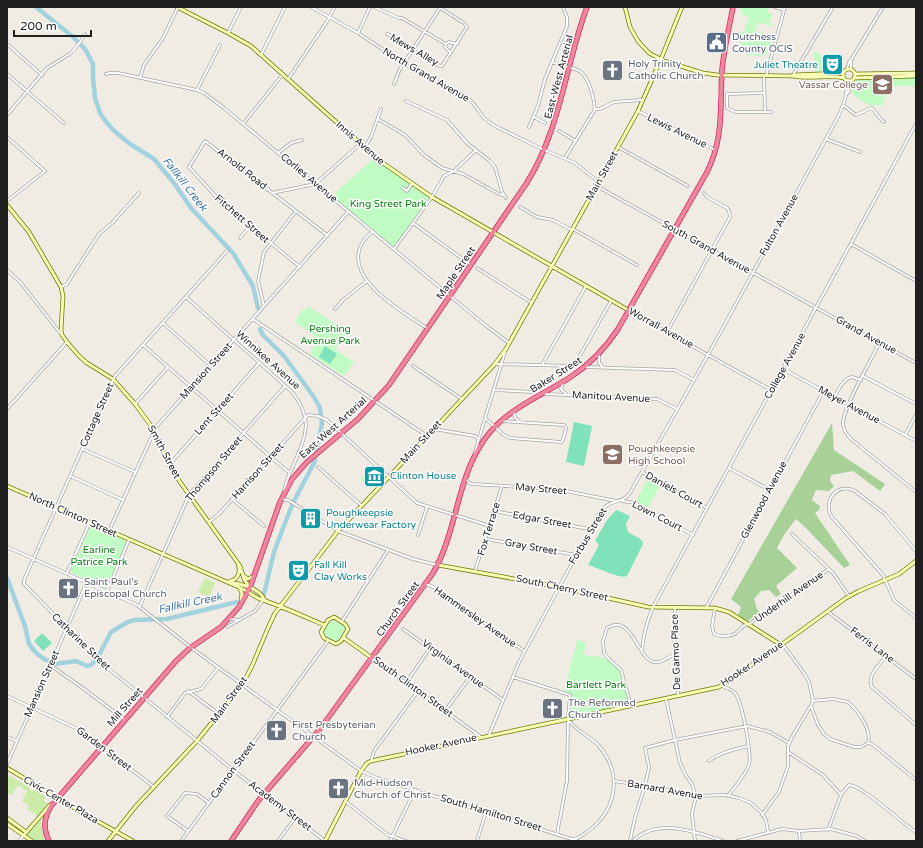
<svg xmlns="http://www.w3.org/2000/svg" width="923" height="848" font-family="'Varela Round',sans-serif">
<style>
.grass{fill:#caeca8}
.forest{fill:#a8d198}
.park{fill:#c0fbc4}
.pitch{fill:#7fe2bb}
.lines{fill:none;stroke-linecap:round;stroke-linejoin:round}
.river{stroke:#a3d2df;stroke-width:4.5}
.street-casing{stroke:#a6a6a6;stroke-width:3.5}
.secondary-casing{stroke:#6d7a01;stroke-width:4.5}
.highway-casing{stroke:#e11e61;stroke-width:5.5}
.street{stroke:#fff;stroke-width:2}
.secondary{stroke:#f8fcb6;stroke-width:3}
.highway{stroke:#ea899c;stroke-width:4}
.labels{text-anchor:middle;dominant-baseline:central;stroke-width:3;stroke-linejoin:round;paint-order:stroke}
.service-label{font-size:10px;fill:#4e5e75;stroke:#fff;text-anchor:start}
.street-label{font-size:10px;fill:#1f1f1f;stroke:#fff}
.worship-label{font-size:10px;fill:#5b616d;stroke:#fff;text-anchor:start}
.culture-label{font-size:10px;fill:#0d838f;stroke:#fff;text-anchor:start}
.education-label{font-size:10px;fill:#785e54;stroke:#fff;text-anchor:end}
.park-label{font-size:10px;fill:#088111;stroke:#fff}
.water-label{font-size:11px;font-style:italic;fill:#4478aa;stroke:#fff}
</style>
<rect width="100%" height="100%" fill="#f0ece4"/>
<!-- grass -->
<path class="grass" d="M205,578L215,583L209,597L198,592Z
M7,776L13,777L16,780C22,782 29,784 31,791L36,790L46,797L43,801L48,803L38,816L27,809L29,805L22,801L27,791L18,785L12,795L7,793Z
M41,819L42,832L45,841H35L26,834Z"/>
<!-- forest -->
<path class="forest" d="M832,423L834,450L885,484L880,491L853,471L831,475L830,481L834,486L829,491L816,490L812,500L820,506L819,510L815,513L850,565L844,568L805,527L796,519L784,535L777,548L797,568L776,586L781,594L776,597L769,590L761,591L754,599L757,609L759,612L748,621L738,615L741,607L731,599Z"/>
<!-- park -->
<path class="park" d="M735,7L769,8L767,12L772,14L769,23L774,25V27L758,22L755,31L772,36L766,56L747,55L743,49L744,46H741L742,40L732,38V37L738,38V32H744L749,17L741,14L742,9Z
M814,51L826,58V71H815Z
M916,76V86H894L886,92L883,105H868L851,93L856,80L863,77Z
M375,157L432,197L394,249L331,197Z
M308,306L347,332L335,350L354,362L344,376L310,354L319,339L295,322L303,309L306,310Z
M370,467L382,477L371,489L360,479Z
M647,480L659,487L648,508L636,501Z
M91,525L125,540L126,543L107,587L105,588L72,573L71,570Z
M333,620L344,626L346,629L343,634L336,642L326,636L324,632L330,622Z
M577,640L587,643L583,655L607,658L620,668L631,706L568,719L571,697L564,692Z"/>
<!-- pitch -->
<path class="pitch" d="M325,346L337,354L330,364L319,357Z
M574,422L592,426L584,466L566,462Z
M616,510L619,511L630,516L626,524L628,532L642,540L643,544L627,576C618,579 599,568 588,565L599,545L595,541L607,520Z
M42,633L52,643L43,651L34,641Z"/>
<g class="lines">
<!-- river -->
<path class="river" d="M36,7L73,37L85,49L93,64V78L95,98L100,113L104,119L113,130L130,144L154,159L174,183L191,208L233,253L253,286L258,308
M260,329L263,335L284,356L314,397L320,408L322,424L314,463L293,503L285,523L274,552L264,594
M7,578L25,626L29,644L36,653L44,659L55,664L76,661L87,666L91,665L98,657L111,632L128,622L134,620L167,619L237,602"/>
<defs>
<path id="street" d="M311,7L358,33L414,70L466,96L473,103L483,117L493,125L540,148L575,163L596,180L600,188L916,363
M374,7L399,18H402L446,44
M775,7L784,10
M228,33L241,7
M358,33L370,7
M387,34L390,35L436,65L442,66L467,27L464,23L440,8
M7,44L42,75
M451,53L445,47L446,44L449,42L457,44
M261,55L285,7
M851,60L883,7
M552,62C576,72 583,63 592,93C593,99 596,105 594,111L565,158
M847,69L849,62L851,60V69
M7,74L64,123
M106,74L110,73H118L197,90L204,93L224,108L485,325L509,343
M793,75L833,7
M764,76L765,112H771
M766,76L785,7
M140,78L144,65L163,38L178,7
M288,79L326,23L335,7
M394,84L400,69L440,8
M197,90L220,45
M764,93L727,94V108L735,112H765
M847,94L849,91L851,81
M406,101L447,120L468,144L490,161L495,167L502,192L506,198
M843,105L856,115L871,108C875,110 878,118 884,122
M595,109H600L614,102L642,100
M638,111L715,150
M7,115L47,68L71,53L81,41L85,34
M534,117L545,123
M378,119L405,135L424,155L442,168L463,174L499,194L503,195
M243,124L283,74
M529,127L538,106L545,79L567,26V17L563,7
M559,131L576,141
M7,137L45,171L7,201
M826,139L860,152
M365,147L371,137L381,109
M618,147L688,186
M278,153L291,143L302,140
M403,188L407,191L412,183
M272,193L315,184L360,144
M520,207L537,217L553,220L572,230
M413,223L471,265
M573,229L637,265
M373,231C367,236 360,243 359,251C351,283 405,314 427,328
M240,238L250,226
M851,244L916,281
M394,249L432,197L444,176L454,171L476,150
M227,251L115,376L110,386L24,580V584L98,660L233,770L325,841
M300,267L221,202L189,167L205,141L327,235
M477,268L532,303
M7,270L21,283L61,334
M61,287L67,284L70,279L99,234L112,223L139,193
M186,297L292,392C316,422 304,438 292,469L290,472L284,490
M264,306L258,281L264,252L296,211
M335,309L343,300L367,281
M629,311L771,390
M253,319L427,436
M163,323L211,366
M667,332L730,217L729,211L727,208L707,197L704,193
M879,343C872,359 843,408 843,423C843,430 847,435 851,439L916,492
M143,345L287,471L290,472
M599,355V363L603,367
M495,364L574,366L611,301
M542,365L586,286
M413,366L462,399
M586,367L675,370L694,380
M783,369L916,441
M863,376L916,404
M563,383L561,389L566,394
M493,390L533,392
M545,394L657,399L677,409
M834,397C839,389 843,379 852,377L861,380
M135,404L168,367
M7,409L67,342
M514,412L515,418L519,421
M485,418L504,435L510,438L561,442L563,440L566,428L564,425L502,421
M434,429L475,436L478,439
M905,435L916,415
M82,449L135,472
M474,455L505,352
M169,465L259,363
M318,467L362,506
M729,468L770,490
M642,472L707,508
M70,476L123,500
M466,479L469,483L472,484L556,489L616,501
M232,499L264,526
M282,499L288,500L338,531L413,559L437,565
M622,501L635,503L693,535
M494,511L589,529
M209,522L219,514L308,415L318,416L327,420L417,503L490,526
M109,531L156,427L348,212
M792,534L833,573L849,596
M418,535L427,507
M486,539L576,555
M7,547L137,605L193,649L361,771L377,778L578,841
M916,551L885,514L855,491C838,482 823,499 831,516L883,575L894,600L916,618
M475,571L502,486
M67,573L90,522
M426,585H429L437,589L524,651
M107,591L129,540
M140,606L189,495L285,386
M675,607L674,635L678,696
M706,608L823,392
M715,608L712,626L714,634C720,637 730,637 736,633C741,629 742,625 749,624L829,569
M827,611L916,679
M230,619L239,620
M342,621L388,550
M227,627L255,611L263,600
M403,629L503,700
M781,645L784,646L804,673L809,682L813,700L811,706L818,725L824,734L830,739L854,747H861L868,743C872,729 858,711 848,702L833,699L812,701
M642,652C643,636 647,621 653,607L916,124
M886,656C880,664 866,677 872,687L916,725
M372,658L481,737
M50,665L84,689L125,720
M513,677L570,695L568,719L567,781L557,834
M406,683L430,648
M722,686C726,688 732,689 735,693C742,701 752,755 749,765C745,776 735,786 728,796
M188,691L219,714
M7,696L80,730L154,787
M666,699L680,763L685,774L692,784L696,797L692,813L695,841
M631,706L621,670L609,659L604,653L603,641L607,628C634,611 638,667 658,662C664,661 670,656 675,654
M445,711L470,677
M167,717L185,693L201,689L218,668
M568,720C576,731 590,736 599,746C628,780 612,823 573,840
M489,735L519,662L598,515C609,497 620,506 630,493L708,355L838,117C843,106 849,92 846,80
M7,737L17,741
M868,743L872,744L916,780
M788,752L823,775L841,795L828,830
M371,761L374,751L418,691
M709,761C720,752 734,750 748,746
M7,764L87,582
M614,781L659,788L696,796L726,795L739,798L751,803L761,812L766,820L768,832
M841,794L849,785C864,786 901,823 916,832
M345,801L388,835L406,841
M762,815L779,792L788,766V746L792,737L810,707
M188,831L167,816L185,793L197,794L209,803
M799,831L800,841
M19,841L24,835
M181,841L328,641
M278,841L295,818
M390,841L415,790
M477,841L486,812
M630,841L635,817L645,786L649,767L645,748L675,740L747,726L770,732L789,743
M633,841C657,817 696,832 723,841
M737,841L782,829L799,831L831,829L857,836L865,841"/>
<path id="secondary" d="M177,7L228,33L251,46L380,161L432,197L628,310
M625,7L630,27L638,41L649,53L664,61L703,73L717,75L793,76C809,80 827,74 844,78
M843 75a6 6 0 1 1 12 0a6 6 0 1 1-12 0Z
M855,74L916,73
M793,75L843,73
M854,78L916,76
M7,205L29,232L61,287L63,296L61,330L62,335L67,342L79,356L87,363L113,379L135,404L152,427L169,465L180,482L240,566L244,579L250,588
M7,486L243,589C249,592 254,597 260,599C281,606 303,616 324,625
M438,565L559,587L648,607L715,608L729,612L781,645
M244,576L248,579L254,576
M230,581C238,579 241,573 238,564
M228,582C239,583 259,588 264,599
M240,589L242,593L241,600
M334,617L345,624L348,629L341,641L336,644L324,638L321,632L328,620Z
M344,638L372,658
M7,768L83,813L133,841
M7,818L26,832
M7,824L32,841
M24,835L50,805
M108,841L136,806L197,741L242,685L252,666L268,628L275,613L338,531L494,365L506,349L638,111L661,59L682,7
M325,841L361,771L367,763L371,761L719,687L781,645L846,598L859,591L899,574L916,561"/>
<path id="highway" d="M49,841C43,829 44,817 51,806L176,661L190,648L221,627L239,607L250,587L280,502L292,479L307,462L358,419L389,385L526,184C561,129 565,66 587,7
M231,841L258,801L320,729L433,573C459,529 456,471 491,431C512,407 542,395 569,378C589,365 605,349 618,329L707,172C724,138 720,107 722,70C724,49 729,28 733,7"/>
</defs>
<!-- street casing -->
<use href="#street" class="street-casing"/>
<!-- secondary casing -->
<use href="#secondary" class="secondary-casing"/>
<!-- highway casing -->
<use href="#highway" class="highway-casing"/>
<!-- street -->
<use href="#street" class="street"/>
<!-- secondary -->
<use href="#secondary" class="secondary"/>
<!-- highway -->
<use href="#highway" class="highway"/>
</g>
<!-- icons -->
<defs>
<symbol id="civic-square" viewBox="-11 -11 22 22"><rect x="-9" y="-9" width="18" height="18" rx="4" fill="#5c6f8a" stroke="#fff"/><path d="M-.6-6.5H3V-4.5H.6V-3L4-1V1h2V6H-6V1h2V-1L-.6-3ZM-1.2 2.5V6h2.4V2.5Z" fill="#fff"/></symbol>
<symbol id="theatre-square" viewBox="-11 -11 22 22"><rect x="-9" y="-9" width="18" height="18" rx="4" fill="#0f9aa8" stroke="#fff"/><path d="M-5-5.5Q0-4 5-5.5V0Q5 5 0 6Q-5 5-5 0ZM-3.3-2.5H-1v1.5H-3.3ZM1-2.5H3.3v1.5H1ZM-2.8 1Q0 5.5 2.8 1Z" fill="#fff"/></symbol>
<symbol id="church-square" viewBox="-11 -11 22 22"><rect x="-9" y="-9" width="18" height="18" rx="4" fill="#6b7280" stroke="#fff"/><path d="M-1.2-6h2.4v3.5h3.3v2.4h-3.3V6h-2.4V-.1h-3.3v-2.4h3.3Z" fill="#fff"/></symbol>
<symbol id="university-square" viewBox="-11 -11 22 22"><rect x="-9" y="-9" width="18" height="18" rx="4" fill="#8d6e63" stroke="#fff"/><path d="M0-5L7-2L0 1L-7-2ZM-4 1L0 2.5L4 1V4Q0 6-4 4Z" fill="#fff"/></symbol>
<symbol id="school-square" viewBox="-11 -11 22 22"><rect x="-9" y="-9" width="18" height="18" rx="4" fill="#8d6e63" stroke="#fff"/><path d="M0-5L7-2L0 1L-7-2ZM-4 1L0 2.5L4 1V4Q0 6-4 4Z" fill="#fff"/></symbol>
<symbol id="museum-square" viewBox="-11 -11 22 22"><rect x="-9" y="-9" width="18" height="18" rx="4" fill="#0f9aa8" stroke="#fff"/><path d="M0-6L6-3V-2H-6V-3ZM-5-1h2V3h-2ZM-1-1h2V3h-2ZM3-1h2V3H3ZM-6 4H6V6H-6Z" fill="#fff"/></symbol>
<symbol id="building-square" viewBox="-11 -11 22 22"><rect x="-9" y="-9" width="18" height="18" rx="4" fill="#0f9aa8" stroke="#fff"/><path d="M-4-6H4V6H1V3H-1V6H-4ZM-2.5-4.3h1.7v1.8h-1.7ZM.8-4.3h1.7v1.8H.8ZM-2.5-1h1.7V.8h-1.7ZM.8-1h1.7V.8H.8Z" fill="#fff"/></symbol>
</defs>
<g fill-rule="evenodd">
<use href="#civic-square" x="704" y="30" width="25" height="25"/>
<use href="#theatre-square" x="820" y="52" width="25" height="25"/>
<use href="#church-square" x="600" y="58" width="25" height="25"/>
<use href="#university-square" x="870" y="72" width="25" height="25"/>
<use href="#school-square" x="600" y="442" width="25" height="25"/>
<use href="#museum-square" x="362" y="464" width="25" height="25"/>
<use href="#building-square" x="298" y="506" width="25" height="25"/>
<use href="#theatre-square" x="286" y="558" width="25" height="25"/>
<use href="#church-square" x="56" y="576" width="25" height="25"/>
<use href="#church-square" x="540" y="696" width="25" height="25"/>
<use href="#church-square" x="264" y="718" width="25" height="25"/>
<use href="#church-square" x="326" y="776" width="25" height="25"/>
</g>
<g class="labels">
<!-- service labels -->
<g class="service-label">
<text x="732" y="37">Dutchess<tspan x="732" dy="12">County OCIS</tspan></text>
</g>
<!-- street labels -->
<g class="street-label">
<text transform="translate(414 50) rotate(30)">Mews Alley</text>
<text transform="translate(426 75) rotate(30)">North Grand Avenue</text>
<text transform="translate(559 77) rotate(-75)">East-West Arterial</text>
<text transform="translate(677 131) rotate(26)">Lewis Avenue</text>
<text transform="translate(360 143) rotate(41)">Innis Avenue</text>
<text transform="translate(242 169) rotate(38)">Arnold Road</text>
<text transform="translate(602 176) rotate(-61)">Main Street</text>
<text transform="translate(309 178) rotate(40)">Corlies Avenue</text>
<text transform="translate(242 219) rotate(41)">Fitchett Street</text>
<text transform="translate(779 225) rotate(-61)">Fulton Avenue</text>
<text transform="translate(706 247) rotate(29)">South Grand Avenue</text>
<text transform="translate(456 273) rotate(-56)">Maple Street</text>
<text transform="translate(661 328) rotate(29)">Worrall Avenue</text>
<text transform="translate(866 335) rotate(29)">Grand Avenue</text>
<text transform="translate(268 360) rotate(42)">Winnikee Avenue</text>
<text transform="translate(785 366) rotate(-61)">College Avenue</text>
<text transform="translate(206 371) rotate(-48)">Mansion Street</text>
<text transform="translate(556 375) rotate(-32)">Baker Street</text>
<text transform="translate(611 397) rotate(3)">Manitou Avenue</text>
<text transform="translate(849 405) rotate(28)">Meyer Avenue</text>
<text transform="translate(214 414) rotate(-48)">Lent Street</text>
<text transform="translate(97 415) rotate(-66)">Cottage Street</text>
<text transform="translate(333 428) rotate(-42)">East-West Arterial</text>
<text transform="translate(421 442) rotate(-47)">Main Street</text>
<text transform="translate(164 452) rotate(62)">Smith Street</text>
<text transform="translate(214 469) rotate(-50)">Thompson Street</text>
<text transform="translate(258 471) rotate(-48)">Harrison Street</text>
<text transform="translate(541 489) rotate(5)">May Street</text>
<text transform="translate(674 490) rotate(29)">Daniels Court</text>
<text transform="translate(764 500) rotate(-62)">Glenwood Avenue</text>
<text transform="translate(73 515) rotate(24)">North Clinton Street</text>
<text transform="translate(657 516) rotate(27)">Lown Court</text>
<text transform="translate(542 520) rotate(10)">Edgar Street</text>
<text transform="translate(489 529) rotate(-73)">Fox Terrace</text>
<text transform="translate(588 536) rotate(-59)">Forbus Street</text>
<text transform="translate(531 547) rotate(10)">Gray Street</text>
<text transform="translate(562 588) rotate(12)">South Cherry Street</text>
<text transform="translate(789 597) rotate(-35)">Underhill Avenue</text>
<text transform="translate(398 609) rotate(-54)">Church Street</text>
<text transform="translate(475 617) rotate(35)">Hammersley Avenue</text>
<text transform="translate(81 642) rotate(44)">Catharine Street</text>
<text transform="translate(872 645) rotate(37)">Ferris Lane</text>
<text transform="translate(676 652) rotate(-92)">De Garmo Place</text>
<text transform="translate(453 664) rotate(36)">Virginia Avenue</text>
<text transform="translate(752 664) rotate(-34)">Hooker Avenue</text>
<text transform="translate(42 684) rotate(-66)">Mansion Street</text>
<text transform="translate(413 687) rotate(36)">South Clinton Street</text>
<text transform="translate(229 700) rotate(-54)">Main Street</text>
<text transform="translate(125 707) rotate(-49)">Mill Street</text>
<text transform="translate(441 745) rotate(-12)">Hooker Avenue</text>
<text transform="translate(104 749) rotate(37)">Garden Street</text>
<text transform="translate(233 770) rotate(-54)">Cannon Street</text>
<text transform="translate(665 790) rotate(10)">Barnard Avenue</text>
<text transform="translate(61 800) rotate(30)">Civic Center Plaza</text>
<text transform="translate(280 806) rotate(37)">Academy Street</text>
<text transform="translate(491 813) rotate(17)">South Hamilton Street</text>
</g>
<!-- worship labels -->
<g class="worship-label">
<text x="628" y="64">Holy Trinity<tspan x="628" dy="12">Catholic Church</tspan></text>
<text x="84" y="582">Saint Paul's<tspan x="84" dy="12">Episcopal Church</tspan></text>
<text x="568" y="703">The Reformed<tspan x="568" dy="12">Church</tspan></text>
<text x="292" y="725">First Presbyterian<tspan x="292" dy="12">Church</tspan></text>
<text x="354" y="783">Mid-Hudson<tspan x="354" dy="12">Church of Christ</tspan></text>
</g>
<!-- culture labels -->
<g class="culture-label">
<text x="818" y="65" text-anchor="end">Juliet Theatre</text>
<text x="390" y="476">Clinton House</text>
<text x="326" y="513">Poughkeepsie<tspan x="326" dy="12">Underwear Factory</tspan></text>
<text x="314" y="565">Fall Kill<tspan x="314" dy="12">Clay Works</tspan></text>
</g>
<!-- education labels -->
<g class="education-label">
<text x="868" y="85">Vassar College</text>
<text x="628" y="449" text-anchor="start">Poughkeepsie<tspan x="628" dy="12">High School</tspan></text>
</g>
<!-- park labels -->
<g class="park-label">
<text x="388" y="204">King Street Park</text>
<text x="330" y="329">Pershing<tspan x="330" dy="12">Avenue Park</tspan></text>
<text x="99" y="550">Earline<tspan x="99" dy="12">Patrice Park</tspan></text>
<text x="596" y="685">Bartlett Park</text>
</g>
<!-- water labels -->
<g class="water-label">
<text transform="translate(185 184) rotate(52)">Fallkill Creek</text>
<text transform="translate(190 603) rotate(-12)">Fallkill Creek</text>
</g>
</g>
<!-- border -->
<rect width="923" height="848" fill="none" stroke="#1f1f1f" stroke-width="16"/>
<!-- scale -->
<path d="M14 30v6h77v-6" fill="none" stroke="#1f1f1f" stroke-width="2"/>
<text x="20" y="30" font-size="12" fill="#1f1f1f" stroke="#ffffff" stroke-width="3" paint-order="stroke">200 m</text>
</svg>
